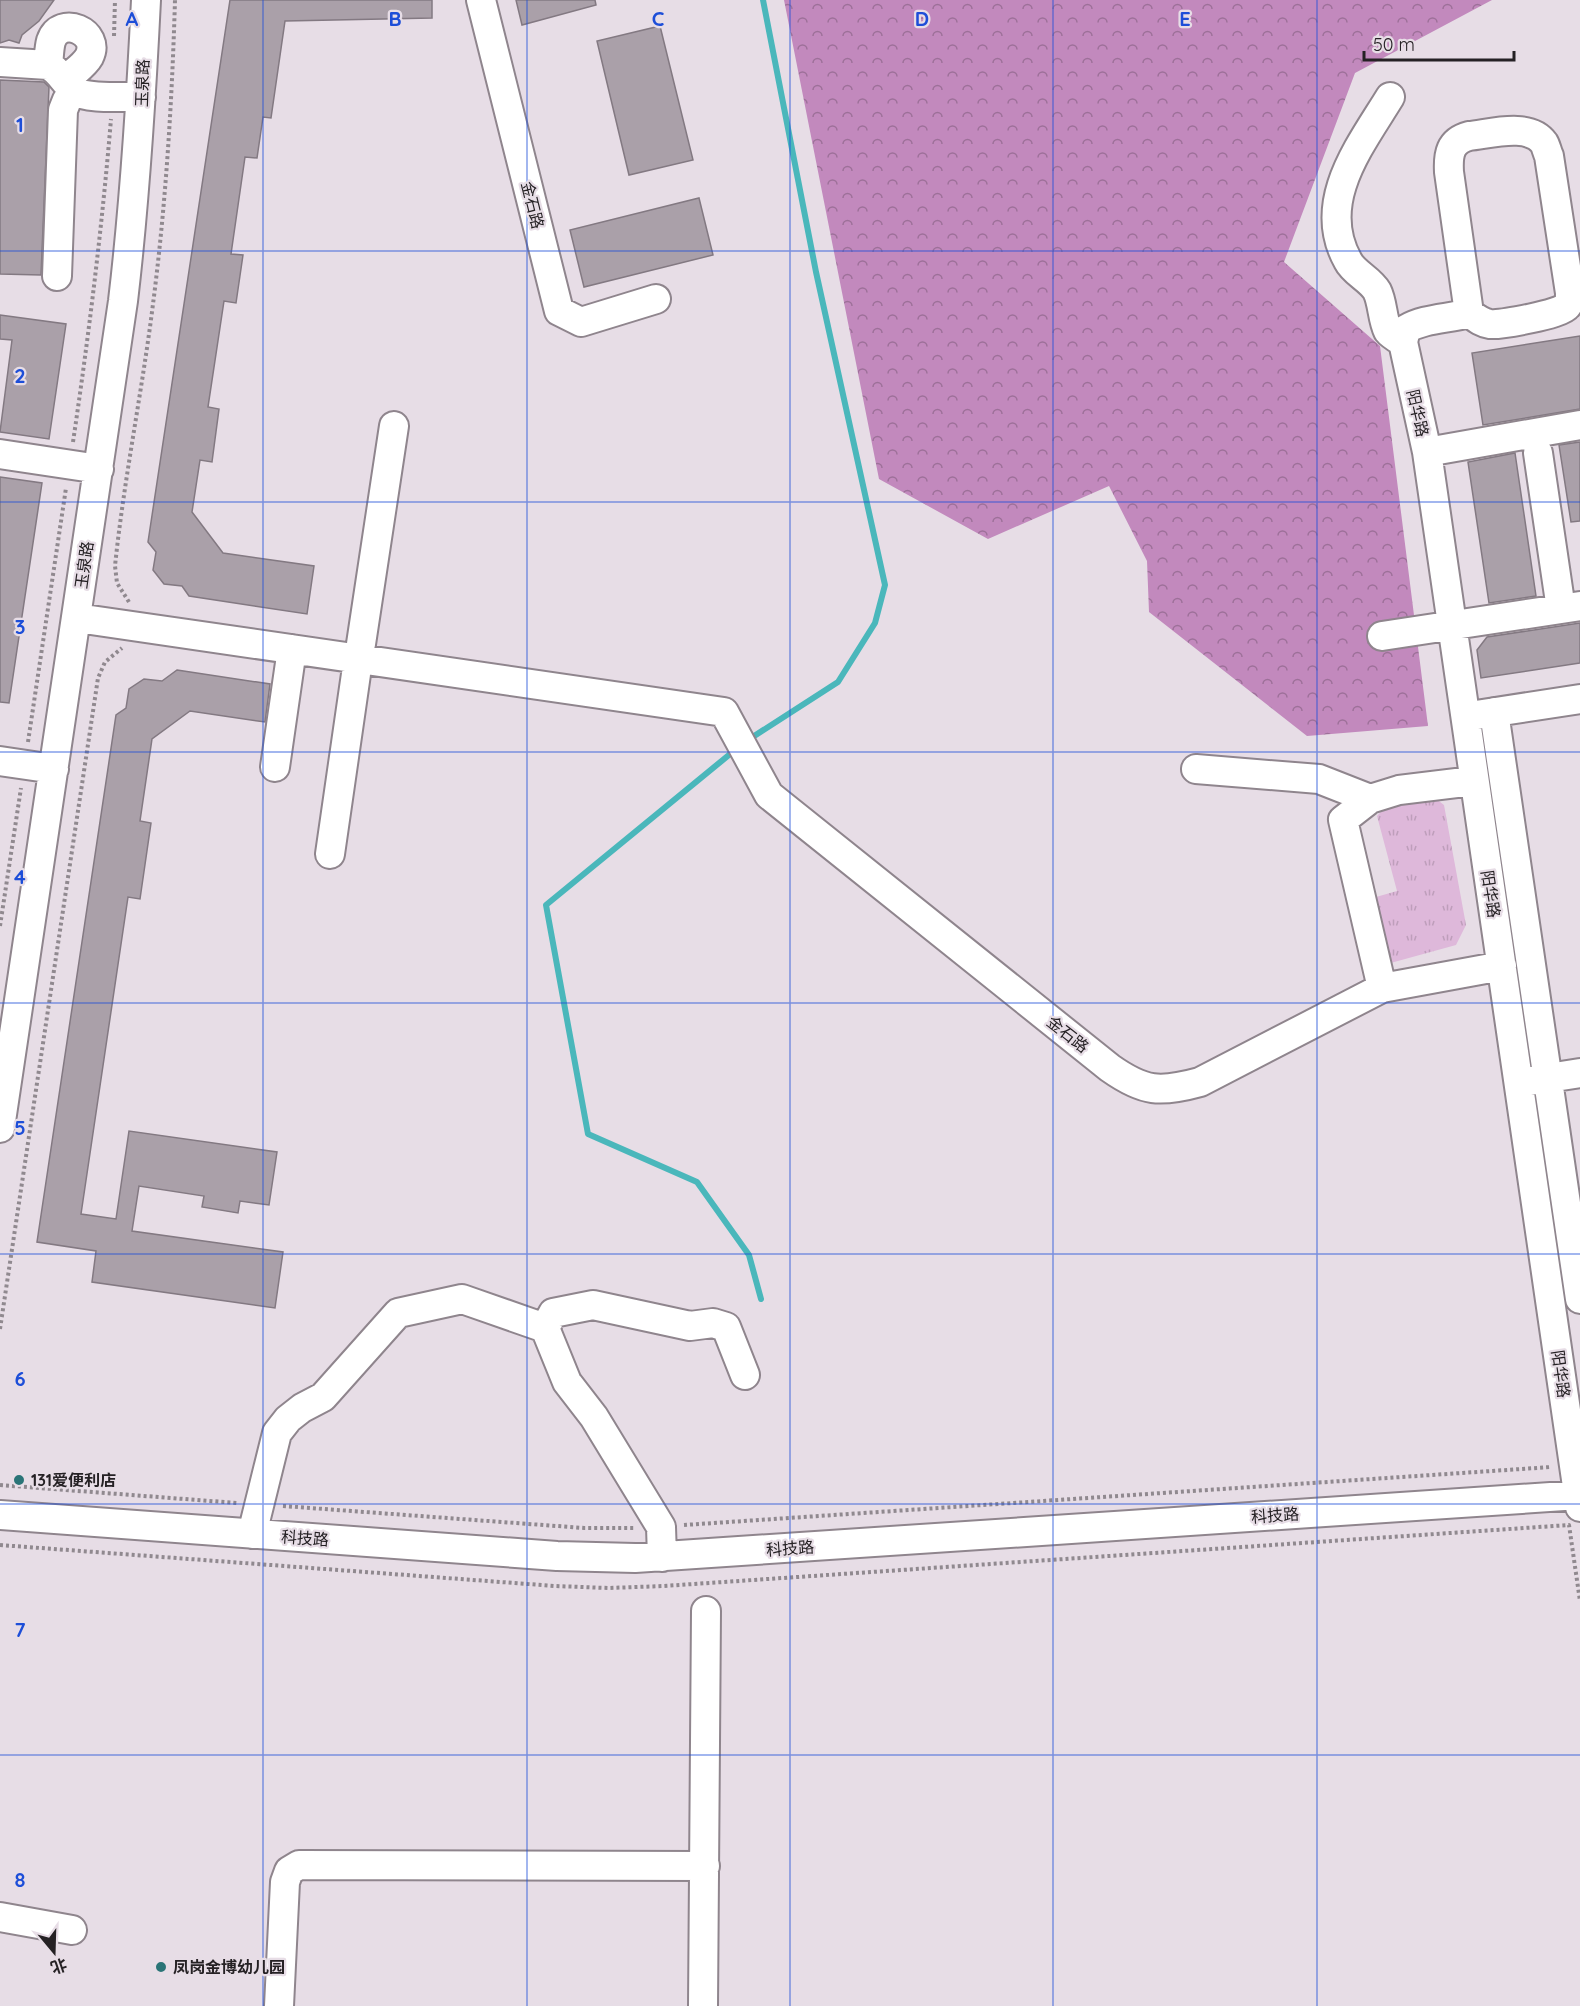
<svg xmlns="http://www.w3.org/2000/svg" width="1580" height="2006" font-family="Quicksand,'Noto Sans SC',sans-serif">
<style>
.grass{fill:url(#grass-tufts)}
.forest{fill:url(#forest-crowns)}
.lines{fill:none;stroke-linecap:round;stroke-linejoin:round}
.stream{stroke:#4ab7bb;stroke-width:6}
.building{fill:#aaa0a9;stroke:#837982;stroke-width:1.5}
.minor-casing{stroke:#8f858d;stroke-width:32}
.path{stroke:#90898f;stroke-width:4;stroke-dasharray:3 3;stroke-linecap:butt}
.minor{stroke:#fff;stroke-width:28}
.grid{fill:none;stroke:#1d4ed8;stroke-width:1.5;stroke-opacity:0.55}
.poi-dot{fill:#2a7477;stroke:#e7dde6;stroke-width:2}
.labels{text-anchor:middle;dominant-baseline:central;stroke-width:4.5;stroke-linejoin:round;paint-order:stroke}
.street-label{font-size:16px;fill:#252124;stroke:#e7dde6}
.poi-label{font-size:16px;font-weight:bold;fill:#252124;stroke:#e7dde6;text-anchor:start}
.grid-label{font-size:20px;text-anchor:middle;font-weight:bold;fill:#1d4ed8;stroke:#e7dde6;stroke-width:4.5;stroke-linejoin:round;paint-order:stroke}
</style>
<defs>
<pattern id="grass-tufts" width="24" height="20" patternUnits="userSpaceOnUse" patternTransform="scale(1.5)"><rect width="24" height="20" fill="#deb8da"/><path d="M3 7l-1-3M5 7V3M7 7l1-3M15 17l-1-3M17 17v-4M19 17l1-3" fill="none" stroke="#be9ebb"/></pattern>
<pattern id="forest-crowns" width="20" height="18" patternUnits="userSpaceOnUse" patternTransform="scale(1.5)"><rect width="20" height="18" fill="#c289bd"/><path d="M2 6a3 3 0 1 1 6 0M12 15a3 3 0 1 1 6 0" fill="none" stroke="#9d7099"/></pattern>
</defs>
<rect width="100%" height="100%" fill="#e7dde6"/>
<!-- grass -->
<path class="grass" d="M1431,795L1444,805L1466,925L1456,945L1387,964L1369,899L1397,891L1377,816L1388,804Z"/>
<!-- forest -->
<path class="forest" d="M784,0H1492L1355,73L1284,262L1380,346L1428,726L1307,736L1149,612L1147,561L1109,486L988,539L879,479Z"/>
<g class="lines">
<!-- stream -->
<path class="stream" d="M748,740L838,682L875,623L885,585L816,272L763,0
M735,750L546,905L588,1134L697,1182L749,1255L761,1299"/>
</g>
<!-- building -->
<path class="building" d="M0,0H54L39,21L22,35L19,43L9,40L0,43Z
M230,0H432V18L285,21L271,118L263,117L257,158L245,157L231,254L243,255L236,303L224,301L208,407L219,409L212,462L200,460L192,512L223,553L314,566L307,614L189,596L182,586L164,584L153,570L156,552L148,542Z
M516,0H595L596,5L522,25Z
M660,26L693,160L629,175L597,41Z
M0,80L44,82L49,87L41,275L0,274Z
M699,198L713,255L584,287L570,230Z
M0,315L66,324L49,439L0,432L12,340L0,339Z
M1580,336V409L1483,425L1472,353Z
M1580,442V521L1571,522L1559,445Z
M1515,453L1536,596L1489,603L1468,462Z
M0,477L42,483L9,703L0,702Z
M1580,623V663L1481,678L1477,650L1487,637Z
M177,670L270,684L265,722L190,711L152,739L140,821L151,823L140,899L128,897L81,1214L116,1219L129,1131L277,1152L269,1205L240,1201L238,1213L202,1207L204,1196L139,1186L132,1231L283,1252L275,1308L92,1282L96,1251L37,1242L116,715L126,708L129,689L144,679L162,681Z"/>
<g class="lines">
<defs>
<path id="minor" d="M481,0L559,311L581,322L656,299
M0,62L48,65C60,71 64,83 75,91C89,100 124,96 141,97
M48,65C49,57 49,48 51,41C60,14 102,32 89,57C84,66 72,73 65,81
M1390,97C1360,146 1315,202 1348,261C1354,273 1370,279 1377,291C1383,303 1382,319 1388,331C1391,335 1398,339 1403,342
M57,276L63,110L67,100L75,91
M1469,313L1449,172C1448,154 1450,141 1469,136C1490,134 1529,122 1544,143C1546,146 1547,152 1549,156L1570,293C1570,297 1570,303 1567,306C1562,314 1501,325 1490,324C1482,323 1476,318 1469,313C1448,319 1425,318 1406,329L1403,342L1427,452L1580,1507
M1427,452L1580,425
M1538,453L1561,609
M0,454L99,469
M77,618L724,712L769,795L1110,1068C1144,1092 1160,1093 1200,1082L1382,988L1502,966
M1382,636L1580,606
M361,644L394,426
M1494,712L1580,1299
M1476,715L1580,699
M0,761L54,769
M275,767L292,649
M1196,769L1319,779L1370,799
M330,854L356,674
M1382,988L1343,820L1370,799L1399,790L1473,781
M1529,1081L1580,1073
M0,1128L123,301C135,200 141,102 146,0
M545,1328L553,1313L593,1305L690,1326L713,1323L726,1327L745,1375
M0,1515L557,1556L635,1558L1580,1495
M252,1534L277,1433L288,1419L302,1408L323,1397L398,1313L462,1299L545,1328L567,1382L594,1417L661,1527L662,1557
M0,1917L72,1930
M279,2006L285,1882L289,1871L299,1865L705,1866
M703,2006L706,1611"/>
</defs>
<!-- minor casing -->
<use href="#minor" class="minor-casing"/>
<!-- path -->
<path class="path" d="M114,36L115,0
M73,442C89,334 102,227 111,119
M129,602L117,583L115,566C124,479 142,392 153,304C166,203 172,102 175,0
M28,742L66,488
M0,926L21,788
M0,1329L98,678L105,662L122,648
M0,1485L237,1503
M283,1506L584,1528H635
M684,1525L1551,1467
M0,1545L555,1586L608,1588L664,1586L1569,1525L1580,1601"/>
<!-- minor -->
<use href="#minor" class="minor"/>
</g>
<!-- grid -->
<path class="grid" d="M263,0V2006M527,0V2006M790,0V2006M1053,0V2006M1317,0V2006M0,251H1580M0,502H1580M0,752H1580M0,1003H1580M0,1254H1580M0,1504H1580M0,1755H1580"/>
<!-- markers -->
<g class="poi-dot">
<circle cx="19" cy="1480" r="6"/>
<circle cx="161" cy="1967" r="6"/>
</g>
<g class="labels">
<!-- street labels -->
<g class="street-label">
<text transform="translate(142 83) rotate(-88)">玉泉路</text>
<text transform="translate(533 205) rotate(76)">金石路</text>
<text transform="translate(1418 413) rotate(77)">阳华路</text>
<text transform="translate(84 565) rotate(-82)">玉泉路</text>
<text transform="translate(1491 894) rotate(81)">阳华路</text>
<text transform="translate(1068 1034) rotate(38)">金石路</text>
<text transform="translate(1561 1374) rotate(82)">阳华路</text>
<text transform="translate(1275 1515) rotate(-4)">科技路</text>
<text transform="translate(305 1538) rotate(4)">科技路</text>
<text transform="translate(790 1548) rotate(-4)">科技路</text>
</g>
<!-- poi labels -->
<g class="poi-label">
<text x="31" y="1480">131爱便利店</text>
<text x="173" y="1967">凤岗金博幼儿园</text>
</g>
</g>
<g class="grid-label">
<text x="132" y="26">A</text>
<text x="395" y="26">B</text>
<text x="658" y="26">C</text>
<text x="922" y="26">D</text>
<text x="1185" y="26">E</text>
<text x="20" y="132">1</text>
<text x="20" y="383">2</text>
<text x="20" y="634">3</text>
<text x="20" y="884">4</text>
<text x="20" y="1135">5</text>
<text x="20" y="1386">6</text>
<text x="20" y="1637">7</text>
<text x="20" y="1887">8</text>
</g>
<!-- north arrow -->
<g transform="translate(54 1952) rotate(161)" stroke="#e7dde6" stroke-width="4.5" paint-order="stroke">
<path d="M0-4.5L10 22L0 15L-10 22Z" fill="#252124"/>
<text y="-9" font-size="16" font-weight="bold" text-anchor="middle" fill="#252124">北</text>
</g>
<!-- scale -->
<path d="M1364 51v9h150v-9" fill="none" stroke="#252124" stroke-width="3"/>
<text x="1373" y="51" font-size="18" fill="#252124" stroke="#e7dde6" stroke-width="4.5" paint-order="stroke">50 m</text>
</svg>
